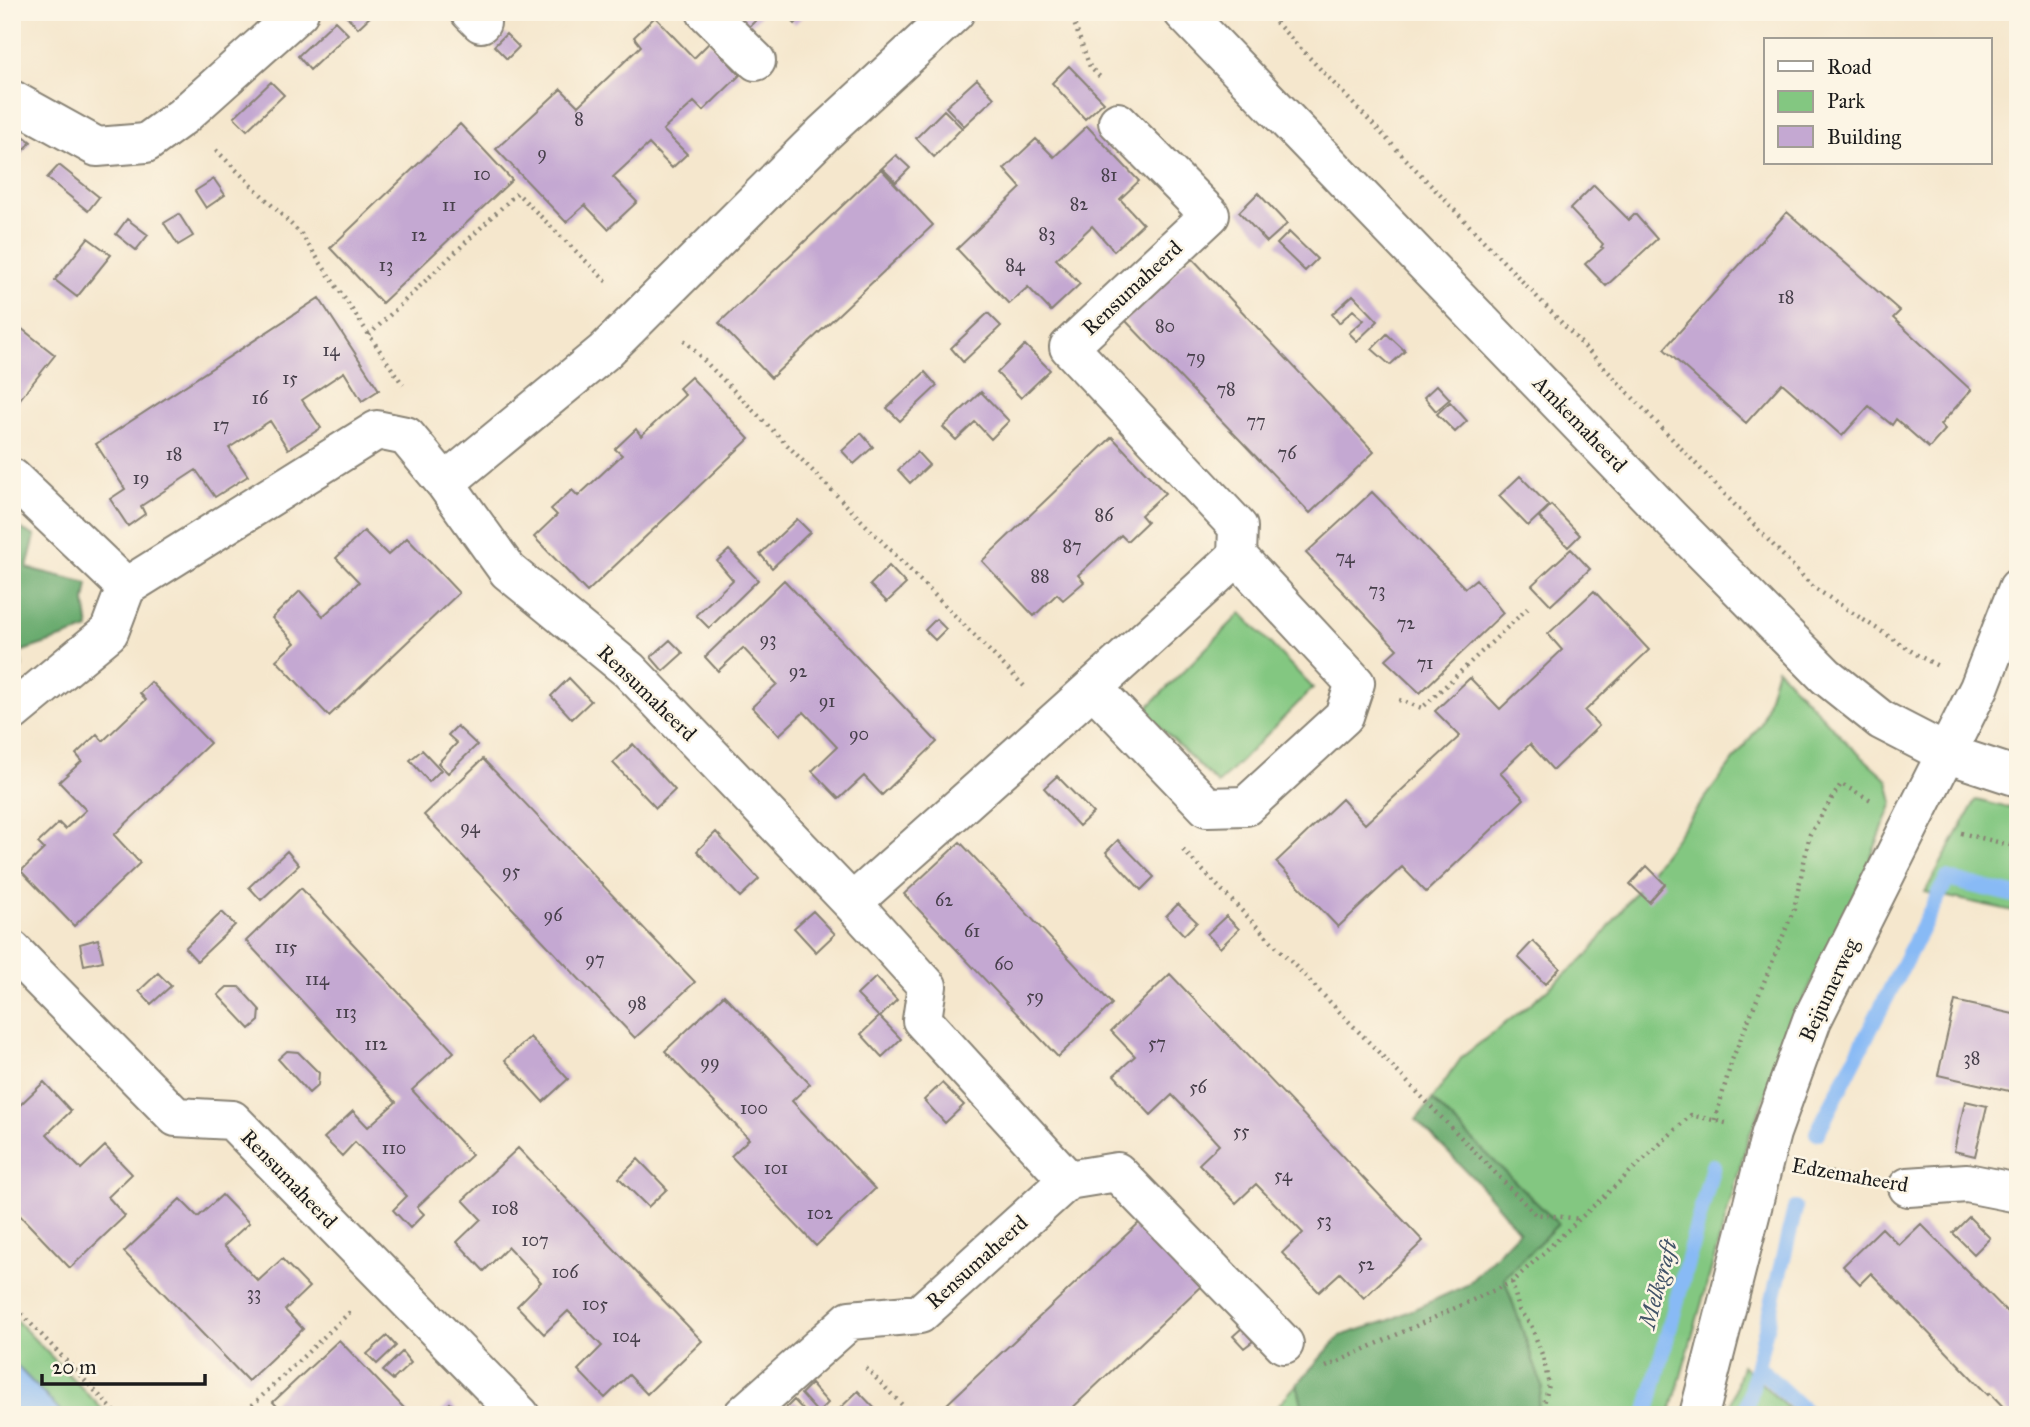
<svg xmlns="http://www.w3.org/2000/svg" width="2030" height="1427" font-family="'IM FELL Great Primer',serif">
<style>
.green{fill:#83c781;stroke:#50724e;stroke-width:2}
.forest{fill:#6aac6f;stroke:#436446;stroke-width:2}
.water{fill:#88baf5;stroke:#526b88;stroke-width:2}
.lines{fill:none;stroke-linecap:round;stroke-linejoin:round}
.stream{stroke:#88baf5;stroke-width:16}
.building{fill:#c4a8d2}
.minor-casing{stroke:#888274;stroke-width:42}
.path{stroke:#888274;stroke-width:4.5;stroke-dasharray:2 5;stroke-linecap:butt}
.minor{stroke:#fff;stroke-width:38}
.labels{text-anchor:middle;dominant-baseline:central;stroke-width:5;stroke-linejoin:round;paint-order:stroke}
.number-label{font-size:18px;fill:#463f4a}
.street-label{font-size:21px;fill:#1c1c1c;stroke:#fcf5e5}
.water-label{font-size:23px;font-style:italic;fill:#425368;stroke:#fcf5e5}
</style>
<rect width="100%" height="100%" fill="#fcf5e5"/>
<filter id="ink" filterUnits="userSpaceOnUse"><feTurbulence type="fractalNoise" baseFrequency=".0143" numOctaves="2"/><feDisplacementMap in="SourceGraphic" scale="14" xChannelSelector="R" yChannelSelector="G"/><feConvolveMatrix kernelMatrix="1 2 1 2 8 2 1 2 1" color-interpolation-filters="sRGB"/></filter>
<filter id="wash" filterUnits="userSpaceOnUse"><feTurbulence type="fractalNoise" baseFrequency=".00686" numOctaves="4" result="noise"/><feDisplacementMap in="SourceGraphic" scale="28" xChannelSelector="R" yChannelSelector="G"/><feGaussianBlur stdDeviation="1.57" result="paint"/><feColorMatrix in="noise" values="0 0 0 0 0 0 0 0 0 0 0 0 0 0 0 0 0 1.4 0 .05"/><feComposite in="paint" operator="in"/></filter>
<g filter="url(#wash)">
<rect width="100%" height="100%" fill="#f5e7cd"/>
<!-- green -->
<path class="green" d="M1241,613L1313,688L1218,784L1144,711Z
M1777,668L1850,746L1888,780L1893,803L1862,879L1807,992L1748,1139L1670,1415H1536L1542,1386L1504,1278L1558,1224L1432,1100L1462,1057L1530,1004L1588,955L1762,722Z
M1976,800L2018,810V912L1925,892Z
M12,1316L108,1415H64L12,1361Z
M1742,1365L1795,1415H1728Z
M1297,1384L1303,1408L1307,1415H1269Z"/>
<!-- forest -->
<path class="forest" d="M12,524L35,536L27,568L88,583L85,601L89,629L20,652L22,667L12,671Z
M1432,1100L1558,1224L1504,1278L1542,1386L1536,1415H1307L1303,1408L1297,1384L1340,1336L1390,1320L1467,1285L1519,1231L1480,1185L1416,1120Z"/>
<!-- water -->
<path class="water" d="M12,1361L64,1415H12Z"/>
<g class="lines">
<!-- stream -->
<path class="stream" d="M1817,1133L1947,879L2018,896
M1758,1367L1809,1415
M1646,1415L1713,1166
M1745,1415L1795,1209"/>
</g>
<g id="blocks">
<!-- building -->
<path class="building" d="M343,12H375L358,28Z
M744,12H764L747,29L738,18Z
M784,12H807L795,24Z
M655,17L694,58L710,42L740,75L703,111L694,102L663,130L687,154L672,168L649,144L613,177L637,202L608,229L585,205L566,222L496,149L561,89L578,106L641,46L634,37Z
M335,21L348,34L310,70L298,56Z
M506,34L519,47L507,59L494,46Z
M1069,66L1104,102L1085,119L1052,83Z
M977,79L994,98L964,126L946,107Z
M271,82L284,95L247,130L234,117Z
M944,110L962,128L934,157L916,138Z
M460,124L512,180L382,303L330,248Z
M1087,126L1139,181L1120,199L1143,224L1114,251L1092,226L1074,243L1056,259L1080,284L1051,311L1028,287L1009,304L957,249L1021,188L1004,169L1036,139L1054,157Z
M12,127L31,142L19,156L12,150Z
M896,155L910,168L896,182L882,168Z
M59,165L99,197L88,211L47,178Z
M881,169L933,225L771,378L719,323Z
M214,179L225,195L206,208L195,191Z
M1594,185L1629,220L1635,214L1657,239L1606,286L1585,264L1603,248L1601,247L1603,244L1570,209Z
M1258,193L1287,224L1267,242L1239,212Z
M1787,212L1900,311L1893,318L1971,390L1940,425L1945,430L1929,448L1896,419L1892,425L1869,406L1842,436L1782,383L1746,423L1664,349Z
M179,214L193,236L178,245L164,223Z
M127,219L148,235L136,250L116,234Z
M1289,232L1317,259L1305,271L1277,244Z
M88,238L111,255L77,297L55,280Z
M1191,257L1374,452L1310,513L1125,320Z
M1353,295L1378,321L1357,341L1349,333L1364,320L1353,310L1339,323L1332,314Z
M319,298L379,390L362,401L344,372L302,400L321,428L288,449L270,421L229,448L248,476L215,497L196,470L141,506L145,514L128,526L110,499L125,489L96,444Z
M988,313L1001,326L963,362L951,348Z
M12,321L55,355L12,409Z
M1387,334L1405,351L1390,365L1372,349Z
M1025,345L1050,370L1021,398L997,373Z
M925,372L937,386L900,421L887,408Z
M691,377L749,439L587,592L534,537L557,515L551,509L561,500L572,490L578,496L622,455L615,449L636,429L641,436L685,395L679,388Z
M1437,385L1450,399L1436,411L1424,397Z
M981,392L1009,421L991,439L975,422L956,440L943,427Z
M1450,402L1467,421L1455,432L1437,414Z
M861,433L873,447L854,464L842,451Z
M1112,437L1165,493L1141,515L1147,522L1127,541L1121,535L1078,575L1084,582L1063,600L1057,594L1034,616L982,561Z
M917,452L929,465L910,483L898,470Z
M1520,476L1549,506L1528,526L1499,496Z
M1372,492L1465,588L1476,579L1503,613L1420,693L1385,660L1397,649L1306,553Z
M1551,505L1580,535L1568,547L1539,517Z
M797,519L810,532L772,568L760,554Z
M364,531L388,555L407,538L459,593L329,716L276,660L295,643L272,618L300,591L323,616L342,599L359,582L336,558Z
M1571,549L1590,569L1551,605L1532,585Z
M729,550L758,580L709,628L696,615L733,580L717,561Z
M889,566L906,584L887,602L870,585Z
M784,580L937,742L882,795L864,776L839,799L812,771L837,747L804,712L779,735L752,707L777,684L743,648L718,671L705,657Z
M1594,591L1649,650L1585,711L1599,726L1553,770L1530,744L1500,773L1524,799L1426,892L1402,867L1338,927L1276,862L1342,799L1365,824L1460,736L1435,711L1470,678L1500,709L1562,650L1548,634Z
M936,619L946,629L935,640L925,630Z
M670,640L683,653L663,671L651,657Z
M569,678L591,701L572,719L551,696Z
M151,682L210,743L114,835L140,863L74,926L21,871L44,849L38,843L59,823L65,829L86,810L59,782L82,761L76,754L97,734L103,741L146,700L140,693Z
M457,726L477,745L448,773L438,763L457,743L448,735Z
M633,744L675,790L656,808L613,763Z
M422,750L441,770L429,782L410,760Z
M483,759L695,982L635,1038L424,815Z
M1057,776L1093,813L1079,826L1044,788Z
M716,832L759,879L740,897L697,851Z
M1118,840L1154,877L1141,890L1106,852Z
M960,842L1112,1004L1058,1057L904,894Z
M287,851L299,865L261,900L249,887Z
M1647,866L1665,884L1649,902L1630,884Z
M301,888L454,1052L412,1090L472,1155L417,1207L424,1214L410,1228L393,1210L407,1196L355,1142L342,1156L324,1138L353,1111L368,1127L396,1102L246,941Z
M1178,904L1197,922L1184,935L1166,916Z
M813,911L835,934L816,952L794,928Z
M222,912L235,925L197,961L185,948Z
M1226,916L1239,929L1220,948L1207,934Z
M98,939L103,961L84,965L80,944Z
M1533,941L1560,968L1545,984L1518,957Z
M158,973L171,986L151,1004L139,991Z
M1170,974L1423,1241L1364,1298L1340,1273L1319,1292L1282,1253L1303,1233L1256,1184L1236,1203L1199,1164L1219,1145L1196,1120L1172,1095L1151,1115L1114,1075L1135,1056L1111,1031Z
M876,977L897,1000L880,1017L901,1039L882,1057L861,1034L879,1017L857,995Z
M227,987H239L260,1010L259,1021L250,1029L218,995Z
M724,995L810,1084L792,1101L875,1189L816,1246L731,1156L749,1139L665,1051Z
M1955,1001L2018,1015V1093L1938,1075Z
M530,1037L568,1079L543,1102L505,1060Z
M287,1051L298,1052L319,1073L318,1085L309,1093L278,1059Z
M44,1082L71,1111L47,1134L63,1151L81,1169L105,1146L132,1174L108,1197L125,1216L70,1268L12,1207V1097L20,1105Z
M942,1083L964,1105L945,1123L924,1100Z
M1965,1101L1987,1106L1975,1156L1954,1151Z
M518,1148L702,1341L647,1394L629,1375L605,1398L578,1370L602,1346L568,1311L544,1334L517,1306L541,1282L508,1247L484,1271L457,1242L481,1219L463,1200Z
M638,1159L667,1189L648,1207L619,1178Z
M222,1195L249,1223L224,1246L258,1281L282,1259L309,1287L285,1310L303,1329L248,1381L124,1252L180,1199L198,1217Z
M1969,1217L1990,1238L1974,1254L1953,1233Z
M1140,1222L1201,1286L1065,1415H956L946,1405Z
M1921,1224L2018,1323V1415H2011L1990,1393L1988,1395L1871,1273L1860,1284L1843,1266L1882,1228L1899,1245Z
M1242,1328L1253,1341L1244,1348L1233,1336Z
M387,1336L396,1346L377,1364L367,1354Z
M339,1340L404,1408L410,1415H285L273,1402Z
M402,1352L411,1363L393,1380L383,1371Z
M811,1384L828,1403L818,1413L801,1394Z
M858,1391L881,1415H833Z
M794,1400L808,1415H789L784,1410Z
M450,1403L460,1414L438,1415Z"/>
</g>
</g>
<g filter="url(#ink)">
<use href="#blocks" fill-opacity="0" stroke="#888274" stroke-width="2"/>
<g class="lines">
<defs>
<path id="minor" d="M470,12L481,23
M706,12L756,61
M1183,12L1668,516L1826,676L1881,720L1945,753L2018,777
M12,100L97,147L146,143L183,116L299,12
M12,478L126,587
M445,483L604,352L824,133L955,12
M1094,689L1207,807L1246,806L1344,716L1355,683L1237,556
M12,712L109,632L126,587L377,430L406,436L445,483L508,571L629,670L852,903L927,986L922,1020L1068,1180L920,1314L850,1320L743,1415
M852,903C981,788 1110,674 1237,556L1238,527L1069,347L1210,215L1118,122
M12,950L176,1117L232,1120L520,1415
M1068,1180L1117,1172L1284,1344
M1908,1187L1967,1183L2018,1193
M1699,1415L1771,1133L1812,1020L1979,688L2018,588"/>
</defs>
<!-- minor casing -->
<use href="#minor" class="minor-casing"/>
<!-- path -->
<path class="path" d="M1070,12L1090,67L1100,77
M1266,12L1813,587L1919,656L1938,666
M216,150L301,234L403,385
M369,335L517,193L607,282
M684,340L1024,686
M1399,700L1422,708L1530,606
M1961,833L2018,847
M1183,850L1535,1214L1581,1219
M1715,1120L1732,1060L1794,909L1810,834L1841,784L1871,800
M1810,1169L1860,1178
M1512,1282L1519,1310L1531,1325L1543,1357L1549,1385L1541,1415
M12,1304L118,1415
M1326,1367L1512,1282L1691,1115L1726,1123
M866,1368L912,1415
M242,1415L352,1310"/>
<!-- minor -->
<use href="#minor" class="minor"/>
</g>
</g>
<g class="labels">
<!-- number labels -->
<g class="number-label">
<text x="579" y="119">8</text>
<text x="542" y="153">9</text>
<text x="482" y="174">10</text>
<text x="1109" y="175">81</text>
<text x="1079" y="204">82</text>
<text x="449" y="205">11</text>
<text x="1047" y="234">83</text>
<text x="419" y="235">12</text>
<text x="386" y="265">13</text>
<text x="1015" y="265">84</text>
<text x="1786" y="297">18</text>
<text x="1165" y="326">80</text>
<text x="331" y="350">14</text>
<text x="1196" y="357">79</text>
<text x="290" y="378">15</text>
<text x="1226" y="389">78</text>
<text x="260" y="398">16</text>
<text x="1256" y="421">77</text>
<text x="221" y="425">17</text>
<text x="1287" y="453">76</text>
<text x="174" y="454">18</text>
<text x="141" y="478">19</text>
<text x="1104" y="515">86</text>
<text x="1072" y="546">87</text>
<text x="1345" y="557">74</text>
<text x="1040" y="576">88</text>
<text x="1377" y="590">73</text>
<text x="1406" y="623">72</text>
<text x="768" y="639">93</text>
<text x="1425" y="663">71</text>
<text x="798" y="671">92</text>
<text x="827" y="701">91</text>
<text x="859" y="734">90</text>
<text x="470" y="827">94</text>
<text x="511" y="871">95</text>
<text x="944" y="900">62</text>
<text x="553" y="915">96</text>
<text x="972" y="931">61</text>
<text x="286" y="947">115</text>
<text x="595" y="959">97</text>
<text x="1004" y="964">60</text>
<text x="317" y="979">114</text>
<text x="1035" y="996">59</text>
<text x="637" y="1003">98</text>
<text x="346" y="1012">113</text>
<text x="1157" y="1043">57</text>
<text x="376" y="1044">112</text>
<text x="1972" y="1058">38</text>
<text x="710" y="1062">99</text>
<text x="1198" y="1087">56</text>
<text x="754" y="1108">100</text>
<text x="1241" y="1131">55</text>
<text x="394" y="1148">110</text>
<text x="776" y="1168">101</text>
<text x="1283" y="1175">54</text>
<text x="505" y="1208">108</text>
<text x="820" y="1213">102</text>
<text x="1324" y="1220">53</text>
<text x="535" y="1240">107</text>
<text x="1366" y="1264">52</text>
<text x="565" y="1272">106</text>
<text x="254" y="1293">33</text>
<text x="595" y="1304">105</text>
<text x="626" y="1336">104</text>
</g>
<!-- street labels -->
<g class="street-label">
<text transform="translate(1132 288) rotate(-43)">Rensumaheerd</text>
<text transform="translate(1580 424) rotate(46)">Amkemaheerd</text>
<text transform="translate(647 693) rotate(44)">Rensumaheerd</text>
<text transform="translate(1829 990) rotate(-65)">Beijumerweg</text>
<text transform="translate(1850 1175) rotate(10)">Edzemaheerd</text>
<text transform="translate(289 1179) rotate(46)">Rensumaheerd</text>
<text transform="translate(977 1262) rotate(-42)">Rensumaheerd</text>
</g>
<!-- water labels -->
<g class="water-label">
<text transform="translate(1658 1284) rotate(-75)">Melkgraft</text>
</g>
</g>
<!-- margin -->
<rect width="2030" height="1427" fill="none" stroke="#fcf5e5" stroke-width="42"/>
<!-- legend -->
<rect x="1764" y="38" width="228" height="126" fill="#fcf5e5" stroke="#a29e95" stroke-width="2"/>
<rect x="1778" y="61" width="35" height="10" fill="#ffffff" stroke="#a29e95" stroke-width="2"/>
<text x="1827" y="74" font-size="21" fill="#1c1c1c">Road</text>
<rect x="1778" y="91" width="35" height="21" fill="#83c781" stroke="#a29e95" stroke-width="2"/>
<text x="1827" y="108" font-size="21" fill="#1c1c1c">Park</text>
<rect x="1778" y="126" width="35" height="21" fill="#c4a8d2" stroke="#a29e95" stroke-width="2"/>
<text x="1827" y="144" font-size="21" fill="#1c1c1c">Building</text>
<!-- scale -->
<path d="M42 1374v10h163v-10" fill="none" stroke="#1c1c1c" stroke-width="3.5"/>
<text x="52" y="1374" font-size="21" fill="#1c1c1c" stroke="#fcf5e5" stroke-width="5" paint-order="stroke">20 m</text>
</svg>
